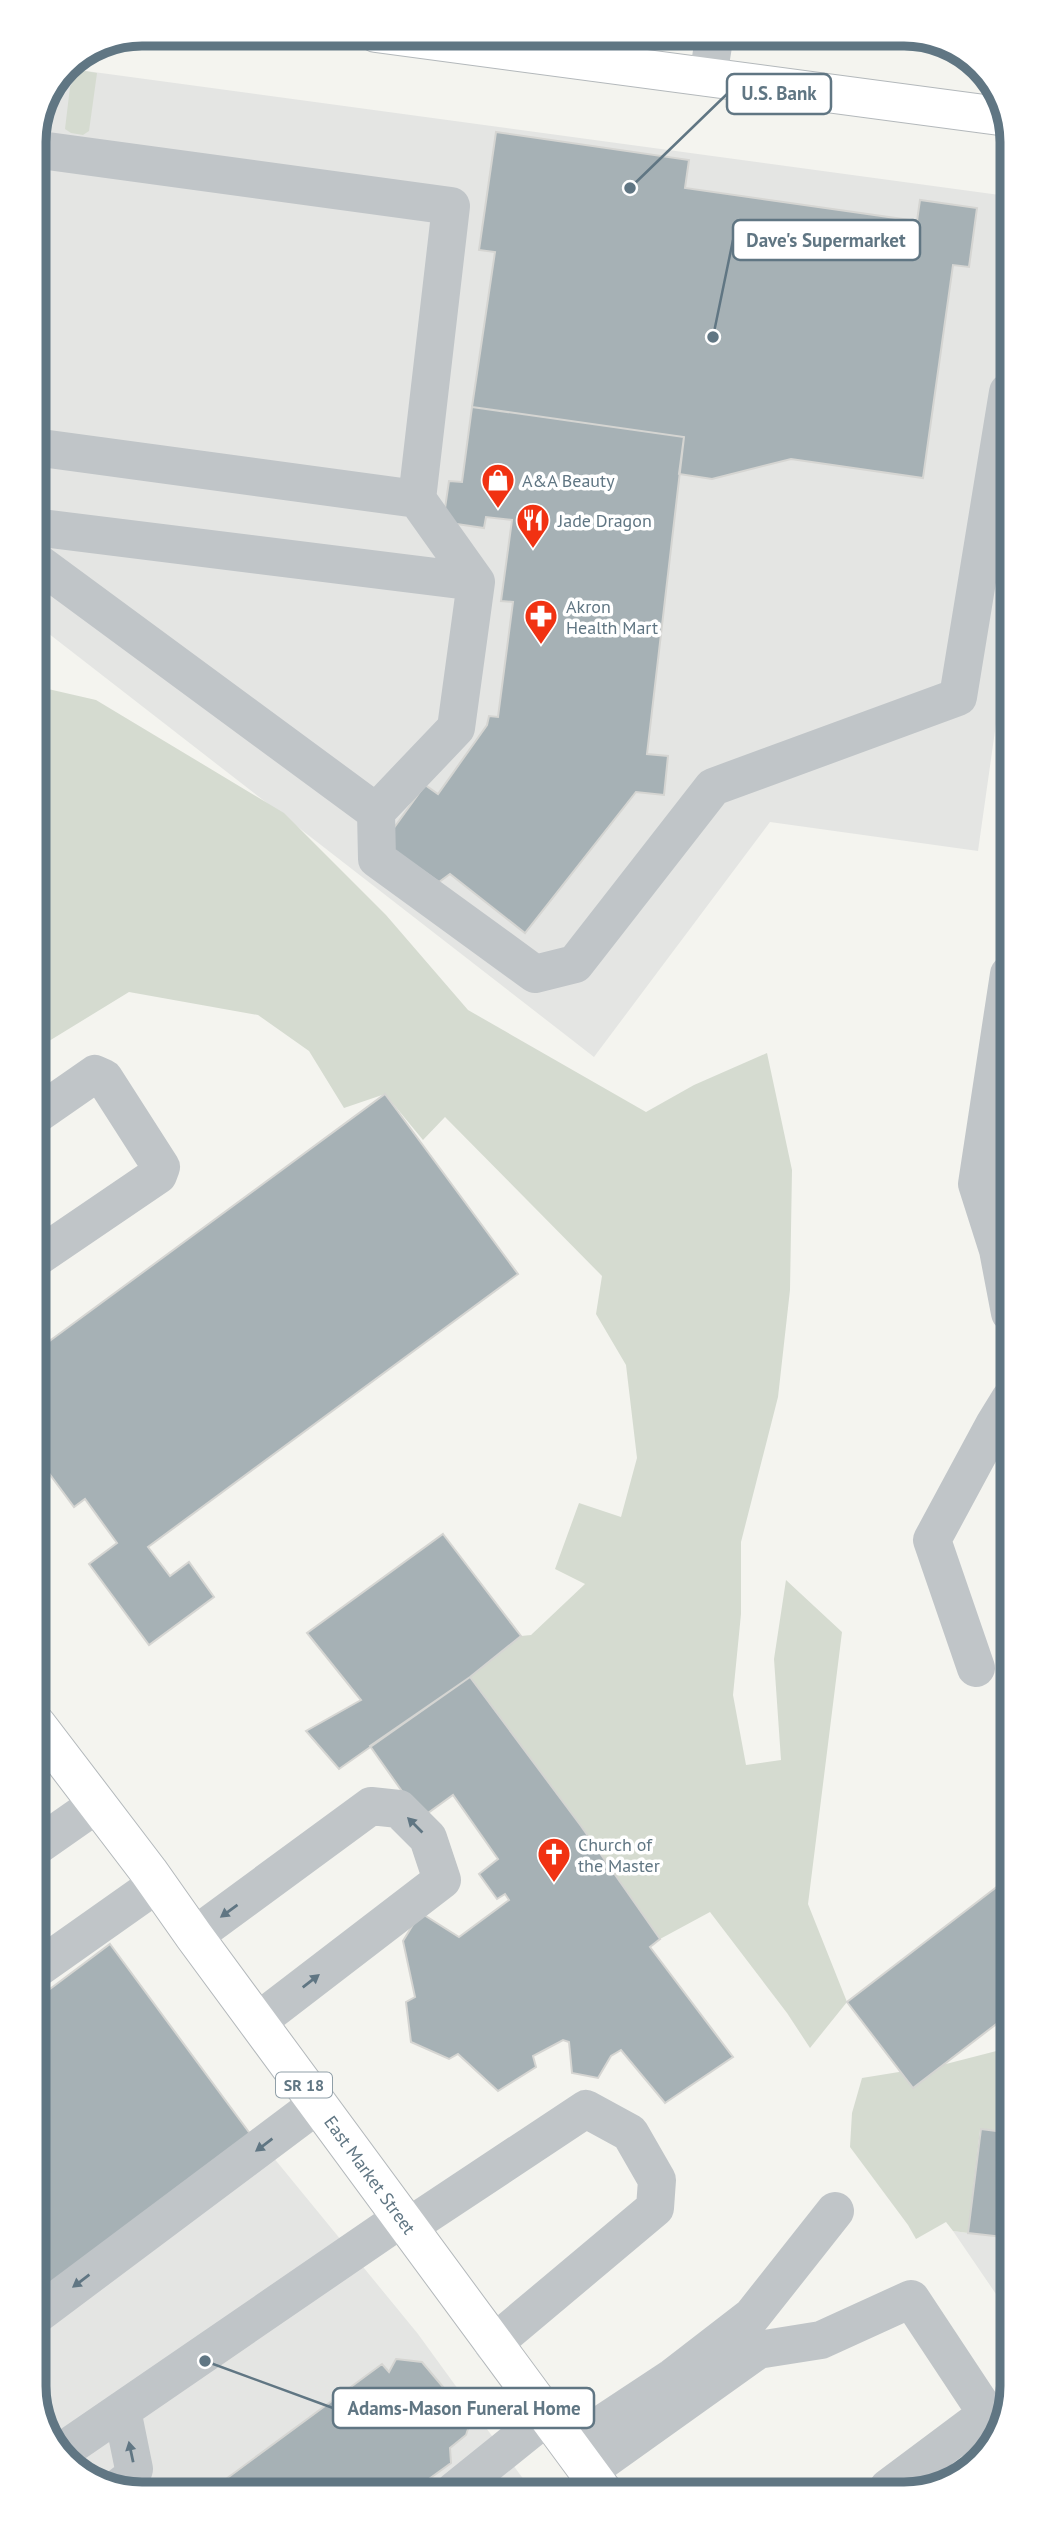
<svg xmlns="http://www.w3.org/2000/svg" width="1046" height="2527" font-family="'PT Sans',sans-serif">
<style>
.built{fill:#e4e5e3}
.green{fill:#d5dbd0}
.building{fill:#a6b1b5;stroke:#d5d5d2;stroke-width:2}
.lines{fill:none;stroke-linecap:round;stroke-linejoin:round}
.major-casing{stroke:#b3b8bb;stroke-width:40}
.minor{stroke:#c0c5c8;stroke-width:38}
.major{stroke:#fff;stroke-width:38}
.oneway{fill:#607683}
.labels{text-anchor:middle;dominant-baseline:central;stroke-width:7;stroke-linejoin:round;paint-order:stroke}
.shield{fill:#fff;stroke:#909fa8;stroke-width:2}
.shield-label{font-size:16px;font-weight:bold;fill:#607683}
.poi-label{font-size:18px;fill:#607683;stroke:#fff;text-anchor:start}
.street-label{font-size:18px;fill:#607683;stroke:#fff}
.rim{fill:none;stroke:#607683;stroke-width:9}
.leader{fill:none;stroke:#607683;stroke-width:2.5}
.callout-dot{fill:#607683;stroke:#fff;stroke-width:2.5}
.callout{fill:#fff;stroke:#607683;stroke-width:2.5}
.callout-label{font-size:19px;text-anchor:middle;font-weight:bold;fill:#607683}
</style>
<rect width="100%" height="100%" fill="#f4f4ef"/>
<!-- built -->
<path class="built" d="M64,68L1007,196L1008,639L978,851L770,822L594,1057L35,623L33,134Z
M981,2129L1012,2133L1013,2319L953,2231L968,2233Z
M273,2157L418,2334L532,2491L134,2493L75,2471L39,2420V2307Z"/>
<!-- green -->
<path class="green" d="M79,70L97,73L89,131L83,135L71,133L65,129L70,87Z
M35,686L96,700L284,813L386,915L468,1010L646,1112L694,1085L767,1053L792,1170L790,1290L778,1397L741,1542V1614L733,1695L746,1765L781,1760L774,1659L786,1580L842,1632L808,1904L847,2002L810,2048L787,2013L710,1912L660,1939L581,1826L470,1677L521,1636L531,1635L585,1584L555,1569L579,1503L621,1517L637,1458L626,1365L596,1314L602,1276L445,1117L423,1140L385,1094L344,1108L309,1051L258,1015L129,992L36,1049Z
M1012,2047V2133L980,2130L968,2233L953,2231L946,2222L916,2239L908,2225L850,2147L852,2113L862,2078L942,2065Z"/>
<!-- building -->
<path class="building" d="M496,132L689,160L685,188L917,221L920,200L977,208L969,267L953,265L923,478L791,459L712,479L679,474L684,437L472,407L495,252L479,250Z
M472,407L684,437L647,754L668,756L664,795L636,792L525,933L450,874L439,882L383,843L425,785L438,794L487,725L489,716L498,717L513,602L501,601L512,520L486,517L484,528L443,522L449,481L462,482Z
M385,1094L518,1274L148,1547L170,1576L189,1562L214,1597L149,1645L89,1564L117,1543L85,1499L74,1507L37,1457L36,1351Z
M443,1534L521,1636L470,1677L339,1769L306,1731L361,1700L307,1633Z
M470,1677L581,1826L660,1939L650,1947L733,2057L665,2103L621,2050L611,2056L598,2078L572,2073L569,2042L563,2040L533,2056L536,2067L498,2091L458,2054L449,2059L411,2042L406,2002L415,1997L403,1941L414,1923L424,1915L459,1937L509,1900L505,1894L497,1899L479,1874L498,1859L453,1795L421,1818L370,1746Z
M1011,1876L1012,2012L913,2088L847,2002Z
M110,1944L251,2135L39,2294L38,1998Z
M981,2129L1012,2133V2238L968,2233Z
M396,2359L422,2362L465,2413L469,2426L466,2435L450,2448L451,2463L411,2492L207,2493L382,2364L389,2372Z"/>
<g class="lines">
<defs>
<path id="major" d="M376,33L1007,117
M37,1725L149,1872L194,1936L602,2490"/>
</defs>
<!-- major casing -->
<use href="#major" class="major-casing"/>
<!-- minor -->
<path class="minor" d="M594,62L598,33
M708,77L715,33
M33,149L451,206L417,499L476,582L456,728L376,812
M34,447L417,499
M34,527L476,582
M34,560L376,812L377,859L535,974L575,964L713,787L958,697L1008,392
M1009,974L977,1184L998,1250L1010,1313
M36,1115L95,1074L104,1078L161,1167L158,1175L36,1258
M976,1668L932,1540L994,1425L1010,1399
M37,1846L97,1804
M194,1936L371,1806L399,1809L428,1838L442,1880L257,2022
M38,1968L157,1884
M408,2227L586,2109L630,2133L657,2180L655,2208L493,2344
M39,2313L318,2104
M570,2445L673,2377L752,2316L835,2211
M61,2452L402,2218
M587,2472L758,2350L821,2340L911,2299L987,2414L888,2488
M118,2488L131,2478L134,2469L122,2410
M454,2491L546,2417"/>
<!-- major -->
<use href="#major" class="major"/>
</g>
<!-- one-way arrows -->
<defs><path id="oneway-solid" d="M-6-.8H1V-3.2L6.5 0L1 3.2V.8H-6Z" transform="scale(1.75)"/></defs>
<g class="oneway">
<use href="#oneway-solid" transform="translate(415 1825) rotate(-135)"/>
<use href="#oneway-solid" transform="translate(229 1911) rotate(144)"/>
<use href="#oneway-solid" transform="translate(311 1981) rotate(-38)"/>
<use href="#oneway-solid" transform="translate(264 2145) rotate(143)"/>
<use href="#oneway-solid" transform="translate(81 2281) rotate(143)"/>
<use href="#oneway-solid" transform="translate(131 2452) rotate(-102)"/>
</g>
<!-- icons -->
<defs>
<symbol id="shop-pin" viewBox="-11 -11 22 30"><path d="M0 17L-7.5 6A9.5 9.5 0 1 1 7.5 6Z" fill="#f13212" stroke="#fff"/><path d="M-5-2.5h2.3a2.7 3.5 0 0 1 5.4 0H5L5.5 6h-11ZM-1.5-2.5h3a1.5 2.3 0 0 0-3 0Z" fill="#fff"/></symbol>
<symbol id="restaurant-pin" viewBox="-11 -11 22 30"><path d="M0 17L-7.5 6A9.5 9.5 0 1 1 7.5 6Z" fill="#f13212" stroke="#fff"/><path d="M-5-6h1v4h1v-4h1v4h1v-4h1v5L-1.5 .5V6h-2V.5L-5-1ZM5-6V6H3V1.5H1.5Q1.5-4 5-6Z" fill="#fff"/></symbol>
<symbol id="pharmacy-pin" viewBox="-11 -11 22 30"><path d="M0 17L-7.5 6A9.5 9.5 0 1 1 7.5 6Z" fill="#f13212" stroke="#fff"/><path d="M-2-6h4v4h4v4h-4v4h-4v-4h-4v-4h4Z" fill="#fff"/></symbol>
<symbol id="church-pin" viewBox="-11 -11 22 30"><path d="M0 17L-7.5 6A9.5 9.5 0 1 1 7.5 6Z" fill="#f13212" stroke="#fff"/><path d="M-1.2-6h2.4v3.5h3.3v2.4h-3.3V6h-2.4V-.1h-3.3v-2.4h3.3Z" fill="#fff"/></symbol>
</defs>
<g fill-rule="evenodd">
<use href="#shop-pin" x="479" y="461" width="38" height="52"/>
<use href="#restaurant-pin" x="514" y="501" width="38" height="52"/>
<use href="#pharmacy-pin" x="522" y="597" width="38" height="52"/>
<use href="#church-pin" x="535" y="1835" width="38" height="52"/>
</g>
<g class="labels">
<!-- shield labels -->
<rect class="shield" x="276" y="2072.5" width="56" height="25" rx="5"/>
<g class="shield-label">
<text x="304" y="2085">SR 18</text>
</g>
<!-- poi labels -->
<g class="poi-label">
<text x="522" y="480">A&amp;A Beauty</text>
<text x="558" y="520">Jade Dragon</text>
<text x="566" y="606">Akron<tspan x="566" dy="21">Health Mart</tspan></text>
<text x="578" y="1844">Church of<tspan x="578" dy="21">the Master</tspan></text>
</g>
<!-- street labels -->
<g class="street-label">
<text transform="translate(370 2175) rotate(54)">East Market Street</text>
</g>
</g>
<!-- crop -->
<path d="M0 0H1046V2527H0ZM142 46H904A96 96 0 0 1 1000 142V2386A96 96 0 0 1 904 2482H142A96 96 0 0 1 46 2386V142A96 96 0 0 1 142 46Z" fill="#fff" fill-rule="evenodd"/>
<path class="rim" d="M142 46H904A96 96 0 0 1 1000 142V2386A96 96 0 0 1 904 2482H142A96 96 0 0 1 46 2386V142A96 96 0 0 1 142 46Z"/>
<!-- callouts -->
<path class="leader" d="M630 188L727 94M713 337L733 240M205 2361L333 2408"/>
<g class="callout-dot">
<circle cx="630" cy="188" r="7"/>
<circle cx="713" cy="337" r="7"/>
<circle cx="205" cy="2361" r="7"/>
</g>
<g class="callout">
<rect x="727" y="74" width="104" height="40" rx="7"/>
<rect x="733" y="220" width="187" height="40" rx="7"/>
<rect x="333" y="2388" width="261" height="40" rx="7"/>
</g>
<g class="callout-label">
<text x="779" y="100">U.S. Bank</text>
<text x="826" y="247">Dave's Supermarket</text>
<text x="464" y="2415">Adams-Mason Funeral Home</text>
</g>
</svg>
